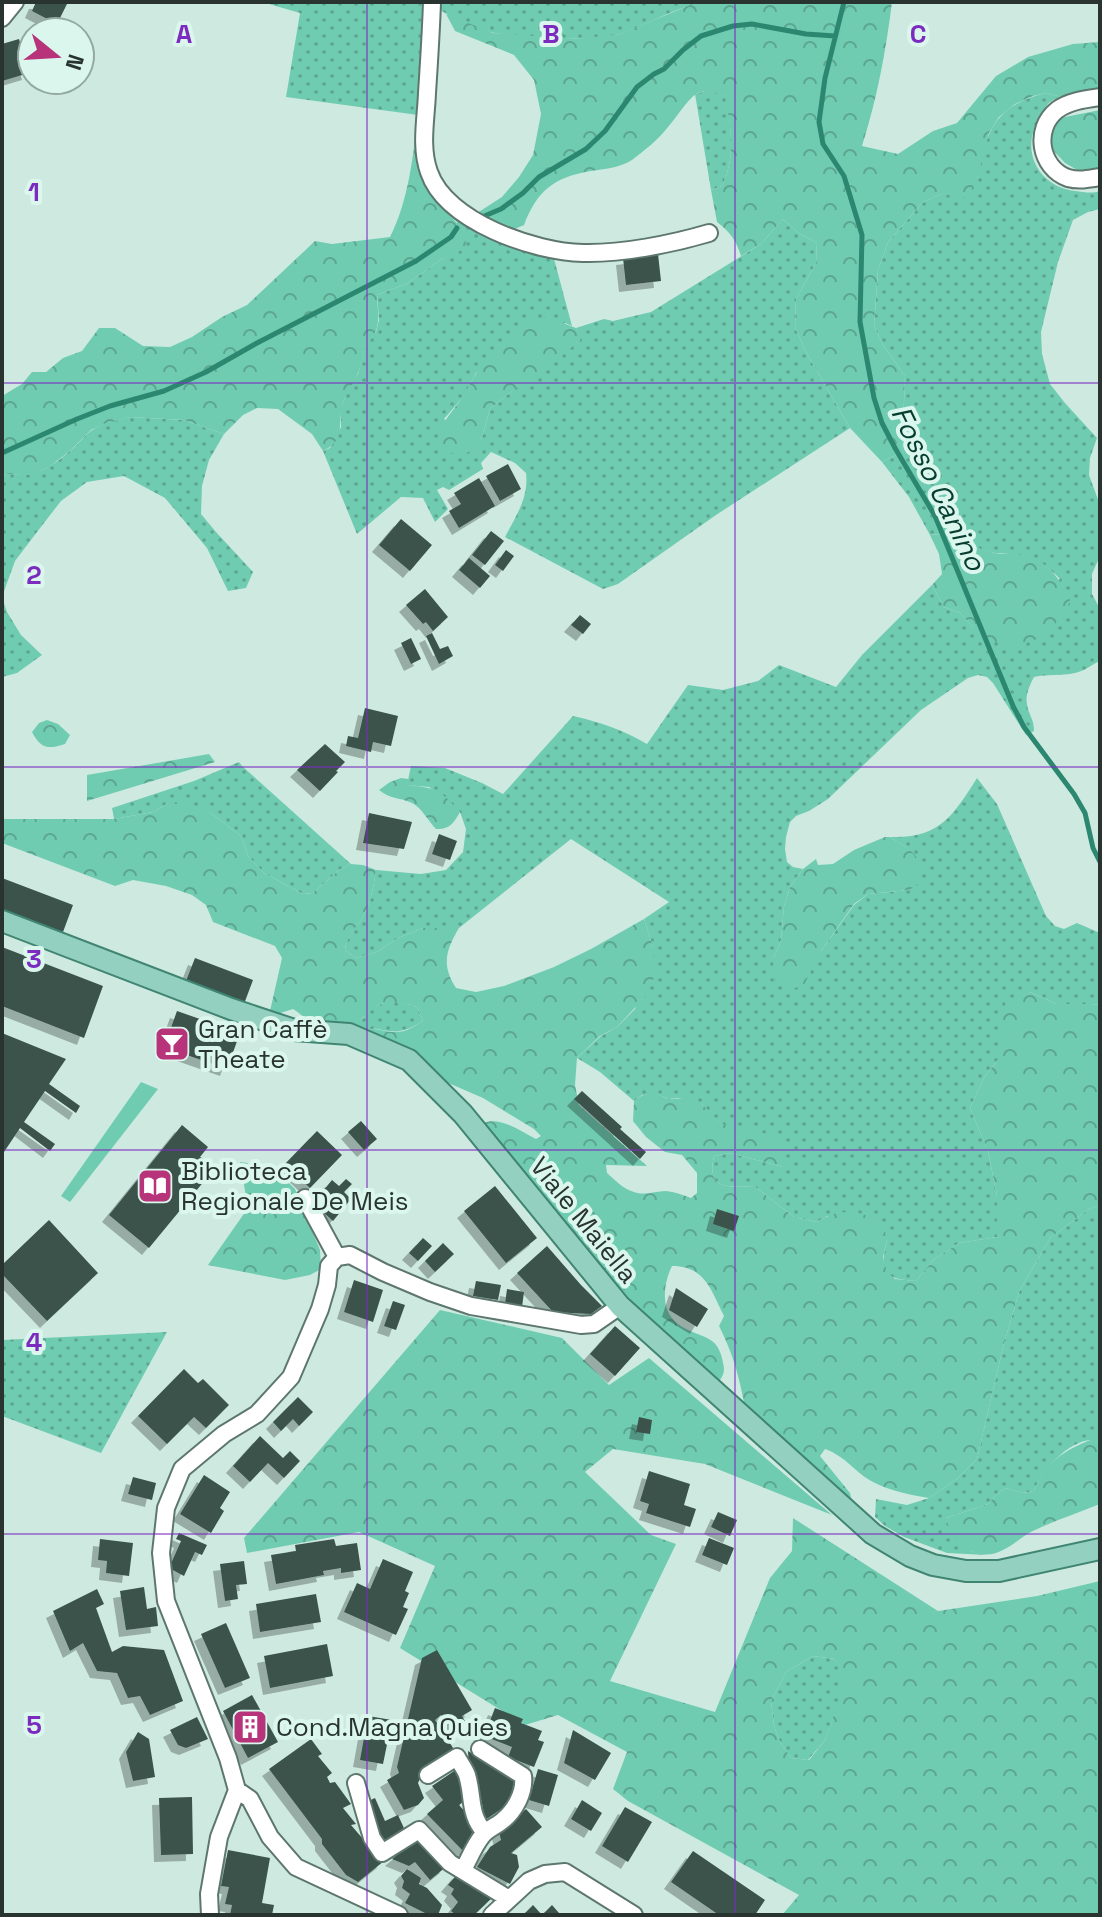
<svg xmlns="http://www.w3.org/2000/svg" width="1102" height="1917" font-family="'Space Grotesk',sans-serif">
<style>
.grass{fill:url(#grass-dots)}
.forest{fill:url(#forest-crowns);fill-rule:evenodd}
.garden{fill:#70ccb1}
.lines{fill:none;stroke-linecap:round;stroke-linejoin:round}
.stream{stroke:#2c8770;stroke-width:5}
.building{fill:#3b534c;filter:url(#shadow)}
.minor-casing{stroke:#5e776e;stroke-width:20}
.major-casing{stroke:#408572;stroke-width:24}
.minor{stroke:#fff;stroke-width:16}
.major{stroke:#94d0bf;stroke-width:20}
.grid{fill:none;stroke:#7b2cbf;stroke-width:2;stroke-opacity:0.55}
.labels{text-anchor:middle;dominant-baseline:central;stroke-width:8;stroke-linejoin:round;paint-order:stroke}
.poi-label{font-size:26px;fill:#293430;stroke:#dbf7ed;text-anchor:start}
.street-label{font-size:26px;fill:#293430;stroke:#dbf7ed}
.water-label{font-size:28px;font-style:italic;fill:#073d30;stroke:#dbf7ed}
.grid-label{font-size:26px;text-anchor:middle;font-weight:bold;fill:#7b2cbf;stroke:#dbf7ed;stroke-width:8;stroke-linejoin:round;paint-order:stroke}
</style>
<defs>
<pattern id="grass-dots" width="8" height="8" patternUnits="userSpaceOnUse" patternTransform="scale(2)"><rect width="8" height="8" fill="#70ccb1"/><path d="M2 2h.1M6 6h.1" fill="none" stroke="#5ca690" stroke-width="1.8" stroke-linecap="round"/></pattern>
<pattern id="forest-crowns" width="20" height="18" patternUnits="userSpaceOnUse" patternTransform="scale(2)"><rect width="20" height="18" fill="#70ccb1"/><path d="M2 6a3 3 0 1 1 6 0M12 15a3 3 0 1 1 6 0" fill="none" stroke="#5ca690"/></pattern>
<filter id="shadow"><feDropShadow dx="-7" dy="7" stdDeviation="0" flood-color="#0004"/></filter>
</defs>
<rect width="100%" height="100%" fill="#ceeae0"/>
<!-- grass -->
<path class="grass" d="M270,2H423L418,115L286,97L300,13L269,4Z
M439,2H703C675,8 650,23 623,33C594,43 526,38 495,33C477,30 454,20 439,9Z
M709,90L726,96C731,127 736,157 722,186L711,190L695,94Z
M1046,93L1062,97C1058,98 1054,99 1050,102C1046,105 1043,112 1040,117C1019,150 1038,186 1075,191C1084,192 1092,194 1100,191V209L1088,212L1073,220L1058,262L1041,332L1042,354L1050,384L1065,403L1097,438L1090,458L1089,475L1100,505V556L1092,574V594L1100,609V661C1091,665 1085,671 1075,673C1061,676 1048,674 1034,677C1030,685 1025,695 1027,704C1028,714 1034,718 1034,731L1026,735L993,683L987,677L978,675L968,678L921,710L828,799L809,811L796,816L790,822L786,837L785,849L787,862L793,867L803,869L790,887L784,906L781,940L774,958L821,951L854,905L868,894L909,890L907,848L890,837C939,839 953,816 977,778L997,804L1046,916L1055,926L1064,929L1077,923L1100,933V1005L1092,1004H1057L1030,992L998,1034V1060L985,1076L970,1108L988,1151L997,1196V1237L959,1243L933,1260L916,1281C883,1279 879,1273 887,1240L827,1216L817,1222L794,1217L754,1186C729,1187 706,1191 714,1156L730,1153L783,1167L712,1117L702,1104L679,1098L669,1099L657,1094L642,1095L634,1101L600,1072L577,1058L601,1036L617,1027L635,1009L653,947L644,919L669,902L571,839L459,928H423L398,938L377,952L355,958L345,950C346,936 357,927 364,915C371,901 374,885 376,870L421,874L446,870L463,852L466,829L460,812L429,787L407,785L411,766L445,768L482,783L503,794L573,716C600,722 623,730 647,744L688,685L723,690L758,681L779,665L836,687L862,655L932,585L944,607L960,613L973,627L1060,579C1045,564 1031,555 1009,554C1003,553 997,554 990,552C964,545 961,532 930,535L909,497L882,462L902,452L905,376L883,345L874,326L878,270L888,242L923,202L977,179C986,131 995,105 1046,93Z
M448,213L480,229L553,255L572,326L565,323L476,373L464,396L444,419L481,440L490,409L508,394L580,340L576,328L604,319L613,321L651,312L761,244L783,219L797,232L817,243L816,263L796,299L795,327L807,354L850,428L716,515L618,584L603,589L505,537C516,516 529,497 526,473L515,463L491,452L481,463L483,469L449,490L443,487L437,490L448,509L435,522L423,498L401,497L357,534L323,451L330,448L341,427V409L348,389L358,374L366,345L376,332L379,320L377,295L408,283L443,258L457,222Z
M130,417L183,420L224,434L209,460L202,486L201,514L216,532L253,572L246,588L228,591L207,548L165,498L124,476L87,482L61,501L37,532L15,561L2,597L7,612L21,635L42,655L17,673L2,677V474C35,475 45,473 71,450C79,444 85,434 94,429C105,422 118,420 130,417Z
M239,762L242,766L351,864L339,870L313,893L303,894L264,873L248,856L241,836L211,813L167,804L153,812L114,819L112,808L194,781Z
M398,1001L417,1007L423,1020C414,1028 401,1033 389,1031C379,1030 377,1027 367,1030L365,1037L326,1026L362,1019L372,1008L386,1002Z
M1100,1205V1441C1073,1434 1043,1469 1034,1491L1022,1493L1006,1488L997,1494L988,1504L946,1518L971,1551L986,1555L947,1553L904,1537L885,1526L875,1517L876,1499L907,1505L929,1498L957,1479L977,1459L1003,1347L1019,1292L1050,1238L1089,1209Z
M167,1332L101,1453L2,1416V1340Z
M813,1656L835,1659L843,1671L844,1690L825,1740L808,1760L791,1758L780,1742L774,1726L771,1701L786,1672Z"/>
<!-- forest -->
<path class="forest" d="M703,2H892C886,51 877,99 862,146L898,154L933,131L957,123L996,76L1028,57L1073,44L1100,42V89L1084,91L1062,97L1046,93L1033,96L1015,104L999,117L989,133L977,179L967,198L942,194L923,202L888,242L878,270L874,326L883,345L905,376L902,452L882,462L850,428L807,354L795,327L796,299L816,263L817,243L797,232L783,219L761,244L741,256C736,240 730,232 717,222L711,190L722,186C736,157 731,127 725,96C716,93 706,88 696,94C687,100 676,118 668,127C658,140 645,150 632,160C619,168 605,169 591,171C554,177 537,191 524,225L508,232L474,215L502,197L519,177L533,155L541,114L534,80L514,55L455,31L446,14L493,33L576,39L620,34L690,5Z
M1100,110V174L1079,171L1065,163L1052,149L1048,140L1055,119Z
M418,115L440,202L465,234L466,247L455,254L443,258L408,283L377,295C377,306 380,317 377,327C376,334 372,337 368,343C363,352 362,364 358,373C353,385 344,395 342,408C338,426 345,441 323,451L312,434L278,409L257,408L243,415L224,434L183,420L130,417L104,424L91,430L71,450L49,467L31,475L2,474V396L22,384L32,372H46L63,358L82,351L99,328H115L143,346L170,347L192,337L222,317L247,305L315,241L332,244L390,237C409,199 413,156 418,115Z
M547,317L576,328L581,339L557,360L508,394L490,409L481,440L485,448L457,455L436,447C442,420 447,419 462,398C468,389 472,379 478,371C494,348 519,323 547,317Z
M944,534C961,537 974,548 991,552C999,555 1008,553 1016,554C1046,558 1057,574 1070,600L1066,612L1051,628L1035,640L1015,647L993,641L973,627L960,613L944,607L932,585L942,574L939,554L930,535Z
M47,720L58,724L70,735L65,744C48,750 40,748 32,732L39,723Z
M209,754L215,762L87,801V775Z
M401,778L409,779L408,785C437,788 441,791 460,812C454,823 449,830 436,829C428,821 422,808 412,803C399,797 392,800 379,790L390,782Z
M182,801L211,813L241,836L248,856L264,873L303,894L313,893L339,870L351,864L363,865L376,870C374,885 371,901 364,915C357,927 346,937 345,950L355,958L377,952L398,938L423,928H459C446,950 441,965 456,988L476,992L504,986L554,967L591,949L644,919L653,947L655,975L646,996L617,1027L600,1036L577,1058L575,1085L579,1105L647,1166L606,1165L607,1173C615,1180 623,1189 634,1192C645,1196 655,1191 666,1191C675,1192 683,1195 691,1198L697,1193V1173L682,1155L665,1152L646,1137L633,1121L634,1101C641,1095 648,1092 657,1094C661,1095 665,1098 669,1099C677,1100 686,1096 694,1099C707,1104 710,1120 728,1126C754,1134 766,1126 784,1150L783,1167L730,1153L714,1156C706,1191 729,1187 754,1186L794,1217L817,1222C840,1207 860,1210 883,1223L887,1240L883,1257L886,1271L895,1279L916,1281L933,1260L959,1243L997,1237V1196L988,1151L970,1108L985,1076L998,1060V1034L1006,1001L1030,992L1057,1004H1092L1100,1005V1205L1089,1209L1050,1238L1019,1292L1003,1347L977,1459L957,1479L929,1498C910,1495 891,1491 873,1482C854,1472 847,1457 825,1449L820,1456L850,1493L853,1506L746,1413C740,1379 734,1356 719,1326L724,1316C711,1290 705,1266 672,1266C663,1284 660,1311 678,1324C688,1332 702,1334 712,1341C718,1345 722,1355 723,1363C725,1370 724,1374 720,1380L710,1382L617,1299L487,1133L483,1123C501,1116 520,1131 536,1139L541,1136L534,1129L483,1098L446,1082L413,1059L365,1037L367,1030C378,1027 383,1032 393,1032C404,1033 415,1027 423,1020L417,1007C400,1001 383,998 369,1012C364,1016 360,1021 354,1024C344,1028 325,1026 315,1023C307,1021 300,1013 293,1009L274,1015L270,1011L282,958L275,946L213,922L206,905L192,895L166,886L133,880L115,886L2,843V819H114L153,812L167,804Z
M885,837H890C912,851 922,854 921,882L909,890L868,894L854,904L821,951L804,985C789,991 782,989 772,976L774,958L781,940L784,906L790,887L803,869L816,859L818,865L833,864L854,850Z
M240,1162L254,1164L270,1169L283,1177L295,1189L320,1250L321,1269L310,1275L285,1280L208,1265L248,1208Z
M440,1310L562,1338L609,1385L649,1358L832,1515L705,1464L613,1449L585,1472L651,1535L676,1544L610,1681L715,1712L770,1578L792,1551L793,1518L938,1611L1037,1596L1100,1581V1915H782L799,1895L628,1801L613,1789L627,1752L558,1715L525,1725L400,1648L435,1566L359,1532L247,1553L244,1538ZM813,1656L835,1659L842,1671L843,1690L825,1740L809,1760L791,1758L780,1742L774,1726L771,1701L786,1672Z
M1093,1439L1100,1441V1504C1078,1513 1056,1520 1035,1530C1023,1535 1014,1545 1003,1550C977,1564 952,1543 946,1518L988,1504L997,1494L1006,1488L1022,1493L1034,1491C1046,1462 1064,1450 1093,1439Z"/>
<!-- garden -->
<path class="garden" d="M141,1082L158,1089L70,1202L61,1196Z"/>
<g class="lines">
<!-- stream -->
<path class="stream" d="M844,2L825,78L819,122L823,144L844,176L862,235L860,322L874,398L882,423L895,448L935,516L1013,706L1024,727L1074,794L1085,813L1093,848L1100,862
M482,217L501,209L523,193L539,177L586,149L605,131L637,87L654,74L664,69L683,50L701,36L733,26L752,24L806,34L835,36
M2,453L77,419L110,406L164,391L206,372L257,343L416,261L451,237L457,228"/>
</g>
<!-- building -->
<path class="building" d="M36,2H68L57,24L32,11Z
M19,39L29,73L2,81V44Z
M658,254L661,281L626,285L623,258Z
M508,464L521,489L500,501L486,476Z
M479,478L495,506L459,528L449,511L461,504L454,493Z
M401,519L432,545L410,571L379,545Z
M491,531L504,541L485,565L472,555Z
M506,550L514,556L503,571L495,565Z
M469,558L490,576L480,588L459,570Z
M425,589L448,617L433,631L426,622L423,624L406,605Z
M580,615L591,624L583,634L571,625Z
M432,633L440,649L448,646L453,656L439,664L426,636Z
M411,638L421,659L411,664L401,643Z
M365,708L398,716L391,746L373,742L371,752L346,746L348,736L358,738Z
M325,744L345,762L336,771L338,772L320,791L297,770Z
M369,813L412,822L404,849L363,843Z
M439,834L457,841L450,860L432,854Z
M2,878L73,905L63,932L2,910Z
M2,947L103,986L84,1038L2,1006Z
M195,958L253,980L244,1004L186,981Z
M177,1011L240,1033L227,1069L164,1047Z
M2,1033L66,1059L49,1084L80,1106L76,1113L45,1091L24,1122L55,1144L50,1151L20,1128L2,1155Z
M582,1091L622,1127L620,1129L646,1152L640,1159L574,1099Z
M361,1121L377,1139L364,1150L348,1132Z
M182,1125L208,1147L200,1157L207,1161L210,1174L149,1248L109,1215Z
M317,1131L342,1155L310,1188L285,1164Z
M346,1179L352,1184L344,1192L351,1199L333,1221L313,1203L332,1180L339,1186Z
M495,1186L537,1238L506,1263L464,1211Z
M717,1209L739,1216L734,1231L713,1224Z
M49,1220L98,1273L47,1321L2,1274V1265Z
M423,1238L432,1246L418,1261L409,1253Z
M443,1243L454,1254L435,1272L425,1261Z
M547,1246L581,1285L602,1306L591,1314L553,1312L517,1273Z
M354,1280L383,1290L373,1322L344,1312Z
M476,1281L501,1285L498,1300L473,1296Z
M676,1288L708,1309L697,1327L669,1310Z
M507,1289L524,1292L522,1307L505,1304Z
M393,1301L405,1305L396,1330L384,1326Z
M615,1326L640,1348L615,1376L590,1354Z
M184,1369L198,1383L203,1379L229,1405L206,1428L194,1417L167,1444L138,1416Z
M298,1397L313,1412L299,1426L293,1419L281,1431L273,1422Z
M639,1417L652,1420L650,1434L636,1432Z
M260,1436L283,1458L290,1451L300,1461L284,1478L268,1463L250,1482L233,1466Z
M649,1471L690,1484L684,1505L696,1509L690,1527L646,1513L649,1504L640,1501Z
M204,1475L230,1492L220,1508L224,1511L211,1533L180,1514Z
M133,1477L156,1483L152,1500L128,1494Z
M718,1512L737,1520L730,1536L711,1527Z
M179,1533L207,1545L202,1555L195,1552L184,1576L169,1568L181,1541L176,1539Z
M709,1538L734,1548L727,1565L702,1555Z
M100,1539L133,1543L129,1576L106,1573L107,1561L98,1560Z
M334,1539L336,1546L357,1543L361,1570L341,1573V1568L323,1571L324,1575L276,1584L271,1555L296,1551L295,1545Z
M383,1559L413,1572L405,1591L409,1593L403,1607L408,1609L396,1635L344,1612L357,1583L370,1589Z
M244,1561L247,1584L236,1585L238,1599L225,1601L220,1564Z
M144,1587L147,1609L156,1607L158,1626L126,1630L120,1591Z
M97,1589L104,1604L96,1608L112,1652L123,1646L164,1650L183,1701L150,1715L140,1696L128,1698L117,1673L97,1671L83,1643L70,1651L53,1611Z
M316,1594L321,1622L260,1632L256,1604Z
M226,1623L250,1678L225,1688L201,1634Z
M327,1644L333,1676L270,1688L264,1656Z
M437,1650L472,1710L462,1716L466,1723L454,1731L441,1715L435,1720L455,1751L423,1771L418,1783L424,1798L418,1805L404,1810L387,1780L399,1773L397,1767L422,1658Z
M252,1695L278,1742L248,1758L223,1711Z
M495,1708L523,1719L521,1723L542,1731L538,1740L544,1742L534,1767L508,1757L512,1747L484,1736Z
M368,1716L392,1720L383,1764L360,1760Z
M197,1717L208,1739L186,1748L178,1745L170,1730Z
M573,1730L611,1753L595,1780L564,1763Z
M138,1732L149,1739L155,1777L133,1781L126,1752Z
M311,1739L322,1754L318,1756L332,1773L327,1777L330,1783L335,1782L351,1804L343,1808L356,1824L351,1825L369,1846L374,1842L384,1861L358,1882L346,1875L322,1844V1839L269,1769Z
M468,1751L522,1784L516,1799L488,1818H485L475,1770H469Z
M460,1767L467,1799L459,1805L479,1827L471,1834L476,1840L463,1851L427,1814L443,1800L432,1786Z
M538,1769L558,1775L549,1806L529,1800Z
M192,1797L193,1854L161,1855L159,1798Z
M375,1798L385,1821L398,1815L408,1837L384,1848L364,1803Z
M582,1800L602,1813L591,1831L571,1819Z
M625,1807L652,1822L628,1862L602,1846Z
M526,1809L542,1827L511,1853L517,1855L519,1867L510,1884L477,1867L490,1847L501,1840L499,1832Z
M419,1836L447,1866L430,1880L415,1862L409,1866L392,1859Z
M228,1850L270,1858L262,1903L274,1905L272,1915H230L232,1905L225,1904L229,1887L221,1886Z
M693,1851L765,1900L755,1915H719L671,1882Z
M407,1869L421,1878L419,1884L427,1888L442,1905L438,1915H429L405,1903L410,1894L402,1888L404,1881L401,1876Z
M459,1872L493,1897L474,1915H456L451,1911L458,1902L451,1894L454,1889L448,1885Z
M533,1905L542,1915L552,1905L559,1913L558,1915H523Z"/>
<g class="lines">
<defs>
<path id="minor" d="M432,2C431,32 429,63 427,93C426,119 420,147 429,172C446,222 535,252 583,253C621,254 672,244 709,233
M2,18L15,2
M1100,97C1086,99 1069,101 1057,110C1033,129 1040,168 1068,178C1079,181 1089,179 1100,177
M305,1198L337,1257
M428,1775L457,1757C460,1763 465,1769 467,1775C474,1798 468,1813 485,1833
M356,1783L372,1838L382,1853L419,1830L450,1863L509,1899
M463,1870C469,1859 474,1846 482,1836C487,1829 495,1827 502,1821C515,1811 525,1792 523,1776L480,1749
M210,1915L209,1894L219,1837L237,1790
M399,1915L296,1867L270,1837L250,1799L237,1790L228,1758L166,1601L161,1553L166,1508L182,1469L224,1434L257,1414L291,1377L320,1309L327,1285L329,1266L337,1257L350,1255L383,1272L430,1292L471,1306L581,1325L594,1324L620,1306
M492,1915L529,1881L545,1874L565,1872L634,1915"/>
<path id="major" d="M2,921L231,1009L294,1030L349,1034L409,1060L463,1114L620,1306L873,1534L910,1556L933,1565L966,1571H999L1100,1549"/>
</defs>
<!-- minor casing -->
<use href="#minor" class="minor-casing"/>
<!-- major casing -->
<use href="#major" class="major-casing"/>
<!-- minor -->
<use href="#minor" class="minor"/>
<!-- major -->
<use href="#major" class="major"/>
</g>
<!-- grid -->
<path class="grid" d="M367,2V1915M735,2V1915M2,383H1100M2,767H1100M2,1150H1100M2,1534H1100"/>
<!-- icons -->
<defs>
<symbol id="bar-square" viewBox="-11 -11 22 22"><rect x="-9" y="-9" width="18" height="18" rx="4" fill="#b8347a" stroke="#dbf7ed"/><path d="M-6-5H6L.8 .8V4.5H3.5V6h-7V4.5H-.8V.8Z" fill="#fff"/></symbol>
<symbol id="library-square" viewBox="-11 -11 22 22"><rect x="-9" y="-9" width="18" height="18" rx="4" fill="#b8347a" stroke="#dbf7ed"/><path d="M-6-4Q-3-5.5-.7-3.5V5Q-3 3-6 4ZM6-4Q3-5.5 .7-3.5V5Q3 3 6 4Z" fill="#fff"/></symbol>
<symbol id="building-square" viewBox="-11 -11 22 22"><rect x="-9" y="-9" width="18" height="18" rx="4" fill="#b8347a" stroke="#dbf7ed"/><path d="M-4-6H4V6H1V3H-1V6H-4ZM-2.5-4.3h1.7v1.8h-1.7ZM.8-4.3h1.7v1.8H.8ZM-2.5-1h1.7V.8h-1.7ZM.8-1h1.7V.8H.8Z" fill="#fff"/></symbol>
</defs>
<g fill-rule="evenodd">
<use href="#bar-square" x="152" y="1024" width="40" height="40"/>
<use href="#library-square" x="135" y="1166" width="40" height="40"/>
<use href="#building-square" x="230" y="1707" width="40" height="40"/>
</g>
<g class="labels">
<!-- poi labels -->
<g class="poi-label">
<text x="198" y="1029">Gran Caffè<tspan x="198" dy="30">Theate</tspan></text>
<text x="181" y="1171">Biblioteca<tspan x="181" dy="30">Regionale De Meis</tspan></text>
<text x="276" y="1727">Cond.Magna Quies</text>
</g>
<!-- street labels -->
<g class="street-label">
<text transform="translate(584 1220) rotate(51)">Viale Maiella</text>
</g>
<!-- water labels -->
<g class="water-label">
<text transform="translate(939 488) rotate(64)">Fosso Canino</text>
</g>
</g>
<g class="grid-label">
<text x="184" y="43">A</text>
<text x="551" y="43">B</text>
<text x="918" y="43">C</text>
<text x="34" y="201">1</text>
<text x="34" y="584">2</text>
<text x="34" y="968">3</text>
<text x="34" y="1351">4</text>
<text x="34" y="1734">5</text>
</g>
<!-- border -->
<rect width="1102" height="1917" fill="none" stroke="#293430" stroke-width="8"/>
<!-- north arrow -->
<g transform="translate(56 56) rotate(108)"><circle r="38" fill="#dbf7ed" stroke="#94a9a1" stroke-width="2"/>
<path d="M0-6L14 30L0 20L-14 30Z" fill="#b8347a"/>
<text y="-12" font-size="22" font-weight="bold" text-anchor="middle" fill="#293430">N</text>
</g>
</svg>
